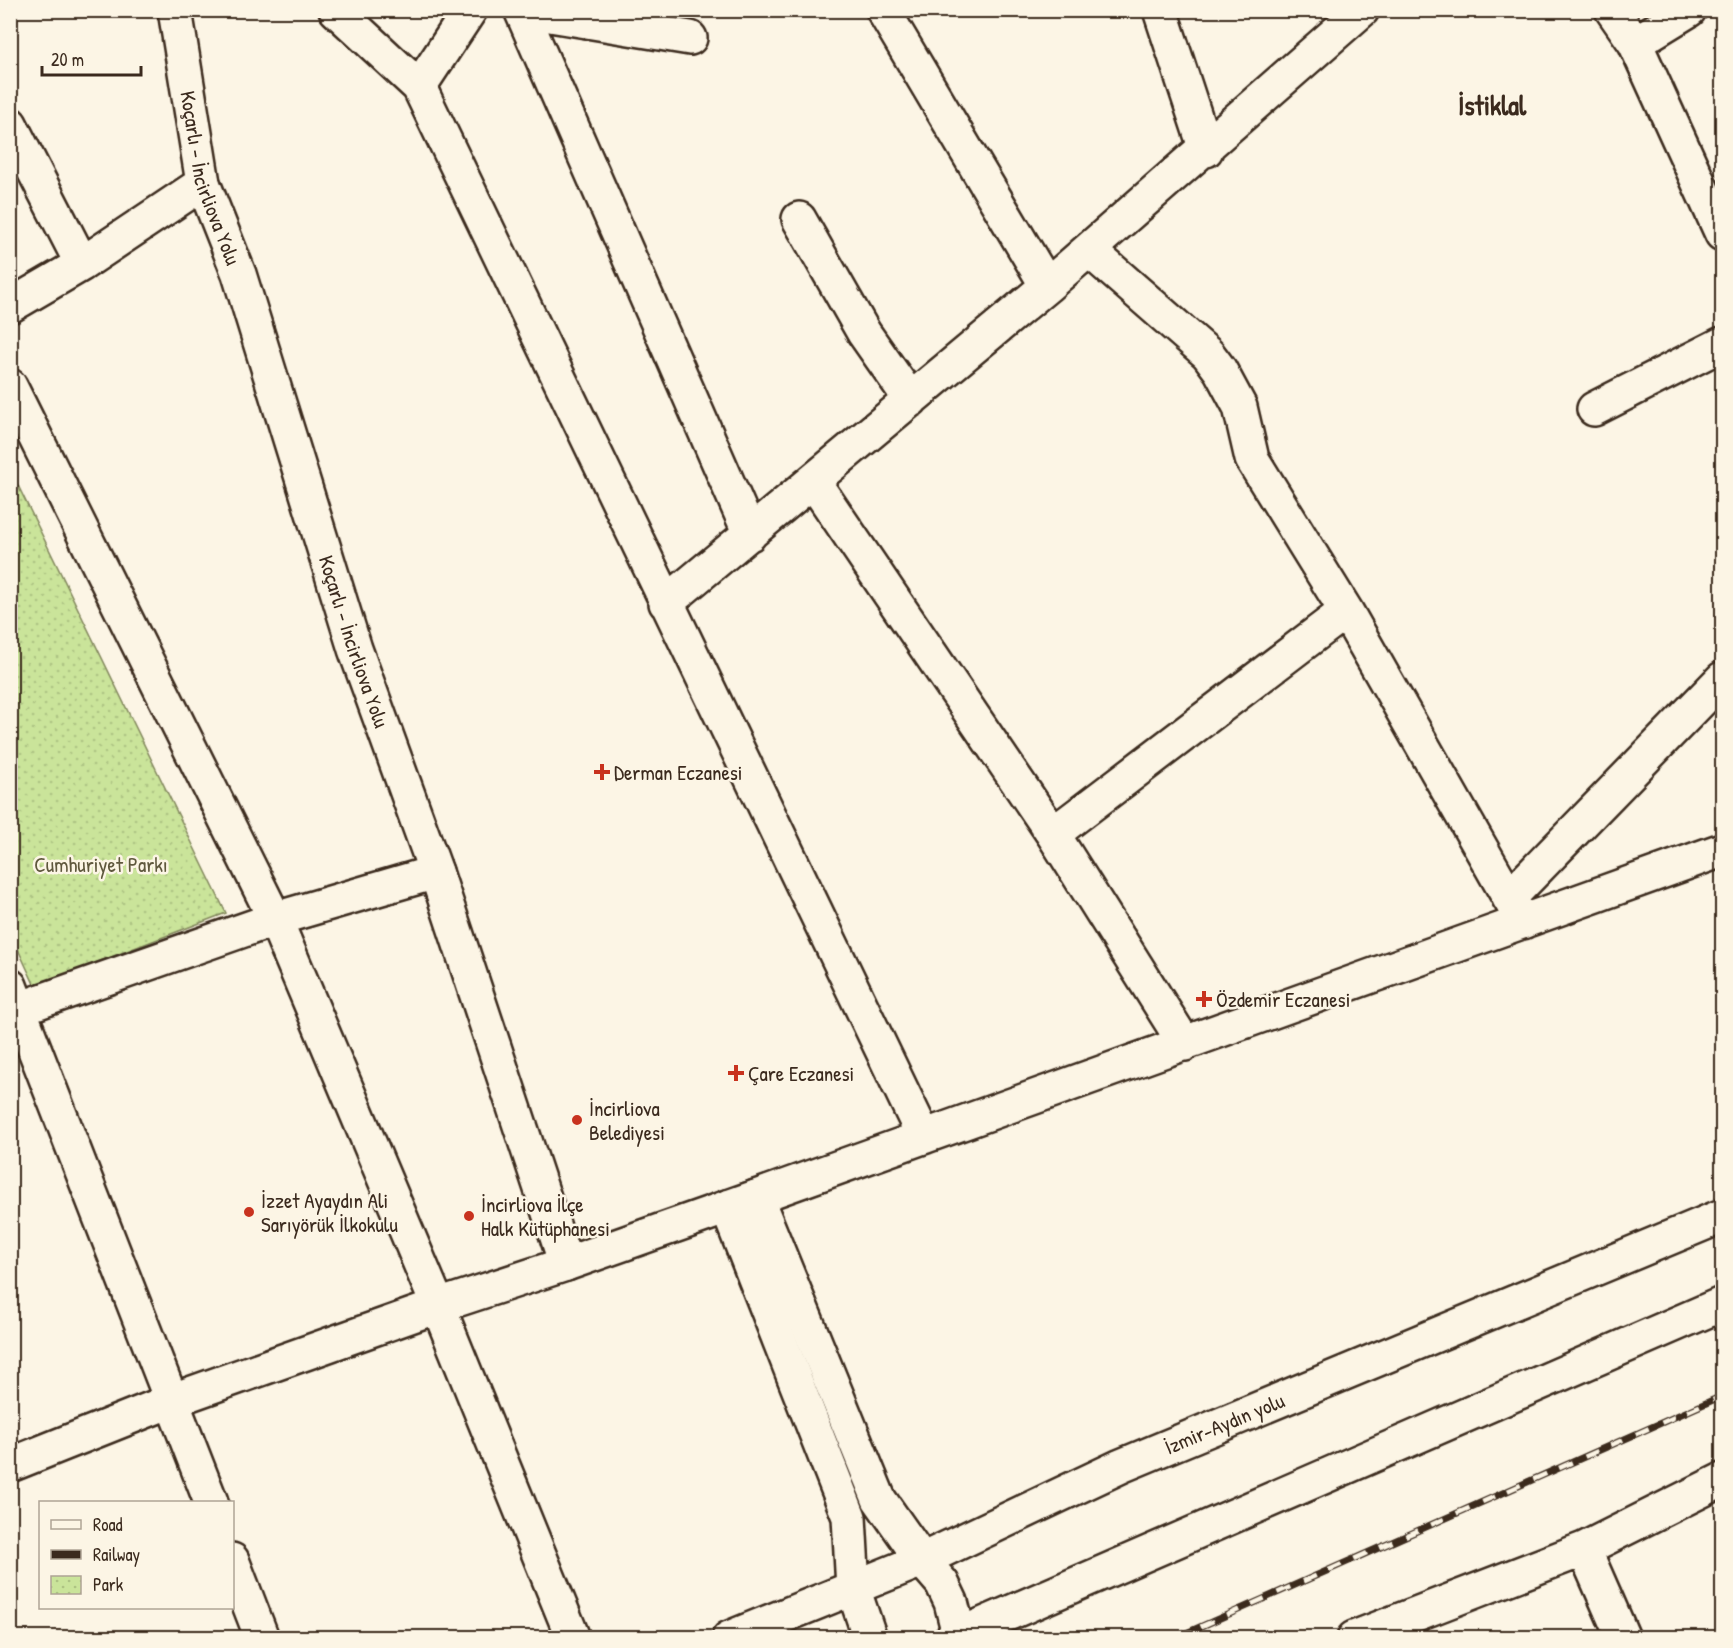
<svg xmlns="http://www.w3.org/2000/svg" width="1733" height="1648" font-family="'Patrick Hand',sans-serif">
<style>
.park{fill:url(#park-dots);stroke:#82875c;stroke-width:1.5}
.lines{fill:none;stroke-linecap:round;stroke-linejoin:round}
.minor-casing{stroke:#3b2a1e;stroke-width:38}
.major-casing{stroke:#3b2a1e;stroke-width:38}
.highway-casing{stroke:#3b2a1e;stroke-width:38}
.minor{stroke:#fcf5e5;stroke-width:33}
.major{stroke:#fcf5e5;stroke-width:33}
.highway{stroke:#fcf5e5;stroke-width:33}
.rail-casing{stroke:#3b2a1e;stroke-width:7}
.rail{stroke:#fcf5e5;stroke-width:4.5;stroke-dasharray:14;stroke-linecap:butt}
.poi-dot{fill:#c8321e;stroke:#fcf5e5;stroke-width:2}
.labels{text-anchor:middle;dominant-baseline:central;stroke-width:5;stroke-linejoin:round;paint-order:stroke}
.street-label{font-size:21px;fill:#3b2a1e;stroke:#fcf5e5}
.poi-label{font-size:21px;fill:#3b2a1e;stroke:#fcf5e5;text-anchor:start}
.park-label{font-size:21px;fill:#5f583d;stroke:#fcf5e5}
.district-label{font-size:27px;font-weight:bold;fill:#3b2a1e;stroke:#fcf5e5}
</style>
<defs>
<pattern id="park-dots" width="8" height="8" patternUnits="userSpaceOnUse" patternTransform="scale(1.5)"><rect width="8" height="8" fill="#cae49a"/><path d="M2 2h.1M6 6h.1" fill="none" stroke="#aec484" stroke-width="1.8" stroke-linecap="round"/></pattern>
</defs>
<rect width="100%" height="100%" fill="#fcf5e5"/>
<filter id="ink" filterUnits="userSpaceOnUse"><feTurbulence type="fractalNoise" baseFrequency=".0167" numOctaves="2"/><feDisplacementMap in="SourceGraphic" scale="12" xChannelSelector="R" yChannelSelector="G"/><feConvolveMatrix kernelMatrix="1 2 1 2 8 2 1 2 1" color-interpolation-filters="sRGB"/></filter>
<g filter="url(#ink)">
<!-- park -->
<path class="park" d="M10,469L226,913L35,986L10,932Z"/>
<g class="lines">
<defs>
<path id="minor" d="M336,10L419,87L924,1137
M521,10L750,534
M883,10L1047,286
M1160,10L1206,150
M1612,10L1635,43L1722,234
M523,13H538L690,38
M1635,43L1689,10
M419,87L470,10
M10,124L82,264
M799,219L864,333L911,400
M1089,250L1208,354L1220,370L1240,407L1252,459L1346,611L1523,922
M10,306L82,264L203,183
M10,386L275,919L438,1306L173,1400L10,1465
M1594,409L1722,344
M813,481L1053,834L1185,1044
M666,603L1047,286L1362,10
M1053,834L1346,611
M1509,898L1722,679
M10,986L211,1502
M10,1024L21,1008L275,919L436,872
M756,1197L1722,850
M566,1264L438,1306L573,1638
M1584,1549L1623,1638
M232,1560L262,1638
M1354,1638L1584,1549L1722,1480"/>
<g id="major">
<path id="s1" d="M175,10L203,183L239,274L355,649L436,872L566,1264L756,1197L879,1499L922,1560L942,1583L951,1602L960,1638"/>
<path d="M727,1207L849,1517L853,1588L870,1638"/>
</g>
<g id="highway">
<path id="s2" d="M729,1638L922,1560L1121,1466L1722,1216"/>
<path d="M952,1638L1722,1304"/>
</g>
</defs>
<!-- minor casing -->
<use href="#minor" class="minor-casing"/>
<!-- major casing -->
<use href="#major" class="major-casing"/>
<!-- highway casing -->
<use href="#highway" class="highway-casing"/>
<!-- minor -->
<use href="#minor" class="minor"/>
<!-- major -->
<use href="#major" class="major"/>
<!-- highway -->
<use href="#highway" class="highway"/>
<defs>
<path id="rail" d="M1175,1638L1722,1396"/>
</defs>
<!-- rail casing -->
<use href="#rail" class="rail-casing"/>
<!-- rail -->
<use href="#rail" class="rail"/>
</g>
</g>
<!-- markers -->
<g class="poi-dot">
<path d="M599 763h6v6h6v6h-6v6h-6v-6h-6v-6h6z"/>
<path d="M1201 990h6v6h6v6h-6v6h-6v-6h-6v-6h6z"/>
<path d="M733 1064h6v6h6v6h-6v6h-6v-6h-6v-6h6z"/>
<circle cx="577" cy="1120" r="6"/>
<circle cx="249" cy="1212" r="6"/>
<circle cx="469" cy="1216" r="6"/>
</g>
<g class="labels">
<!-- street labels -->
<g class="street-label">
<text stroke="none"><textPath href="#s1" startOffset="172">Koçarlı - İncirliova Yolu</textPath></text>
<text stroke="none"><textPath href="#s1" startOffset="658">Koçarlı - İncirliova Yolu</textPath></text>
<text stroke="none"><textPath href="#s2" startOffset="540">İzmir-Aydın yolu</textPath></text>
</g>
<!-- poi labels -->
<g class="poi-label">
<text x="614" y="772">Derman Eczanesi</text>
<text x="1216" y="999">Özdemir Eczanesi</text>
<text x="748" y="1073">Çare Eczanesi</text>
<text x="589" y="1108">İncirliova<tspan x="589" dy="24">Belediyesi</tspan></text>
<text x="261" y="1200">İzzet Ayaydın Ali<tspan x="261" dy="24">Sarıyörük İlkokulu</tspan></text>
<text x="481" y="1204">İncirliova İlçe<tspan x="481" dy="24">Halk Kütüphanesi</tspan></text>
</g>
<!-- park labels -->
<g class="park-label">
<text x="101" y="864">Cumhuriyet Parkı</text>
</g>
<!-- district labels -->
<g class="district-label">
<text x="1492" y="105">İstiklal</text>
</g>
</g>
<!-- margin -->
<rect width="1733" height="1648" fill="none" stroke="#fcf5e5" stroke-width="36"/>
<rect x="18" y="18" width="1697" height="1612" fill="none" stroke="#3b2a1e" stroke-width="2" filter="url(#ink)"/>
<!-- legend -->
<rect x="39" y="1501" width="195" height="108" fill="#fcf5e5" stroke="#afa495" stroke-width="1.5"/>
<rect x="51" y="1520" width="30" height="9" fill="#fcf5e5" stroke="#afa495" stroke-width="1.5"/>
<text x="93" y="1531" font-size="18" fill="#3b2a1e">Road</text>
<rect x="51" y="1550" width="30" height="9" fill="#3b2a1e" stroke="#afa495" stroke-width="1.5"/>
<text x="93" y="1561" font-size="18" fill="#3b2a1e">Railway</text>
<rect x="51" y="1576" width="30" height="18" fill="url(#park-dots)" stroke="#afa495" stroke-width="1.5"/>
<text x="93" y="1591" font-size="18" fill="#3b2a1e">Park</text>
<!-- scale -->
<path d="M42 66v9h99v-9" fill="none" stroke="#3b2a1e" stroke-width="3"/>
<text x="51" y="66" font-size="18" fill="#3b2a1e" stroke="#fcf5e5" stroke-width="4.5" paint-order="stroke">20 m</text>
</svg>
